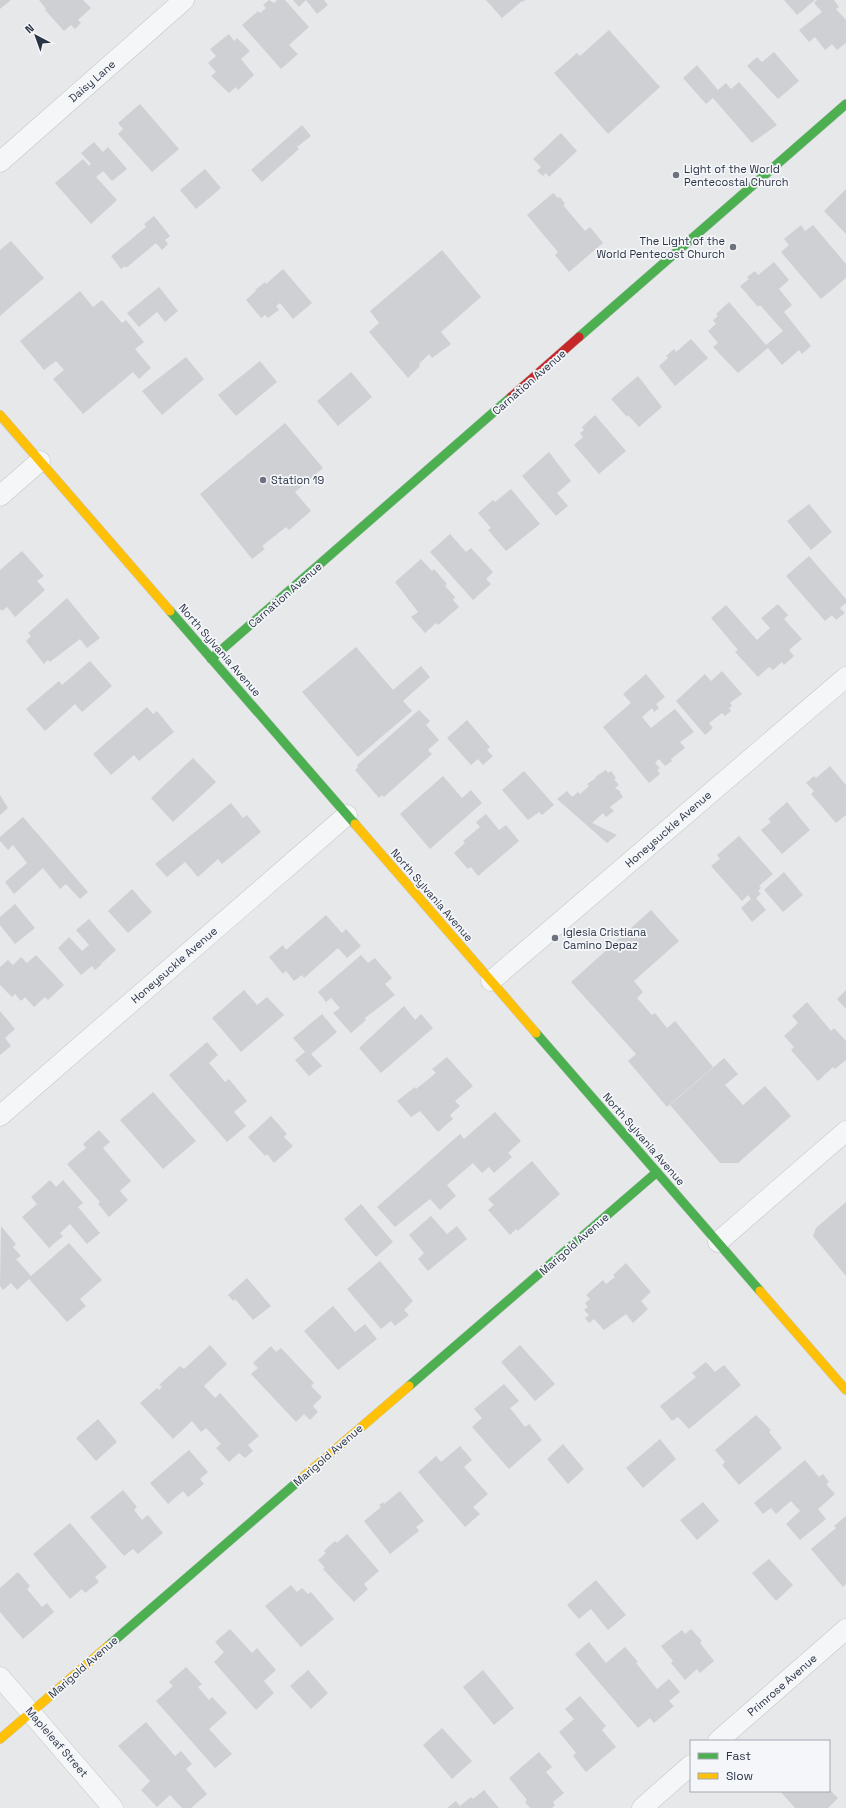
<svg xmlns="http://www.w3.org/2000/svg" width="846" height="1808" font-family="'Space Grotesk',sans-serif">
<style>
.building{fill:#ced0d3}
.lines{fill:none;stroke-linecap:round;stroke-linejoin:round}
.street-casing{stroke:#c4c6c8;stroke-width:21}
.fast-casing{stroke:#c4c6c8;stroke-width:10}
.slow-casing{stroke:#c4c6c8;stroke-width:10}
.jam-casing{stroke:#c4c6c8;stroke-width:10}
.street{stroke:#f5f6f7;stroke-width:20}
.fast{stroke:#4caf50;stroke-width:9}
.slow{stroke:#ffc107;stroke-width:9}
.jam{stroke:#c62828;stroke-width:9}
.poi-dot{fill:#6c737f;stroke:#f4f6f9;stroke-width:1.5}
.labels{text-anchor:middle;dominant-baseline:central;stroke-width:3.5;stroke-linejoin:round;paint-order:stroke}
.street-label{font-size:11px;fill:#2b3445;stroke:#f4f6f9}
.poi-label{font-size:11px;fill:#2b3445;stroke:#f4f6f9;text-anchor:start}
</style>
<rect width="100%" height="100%" fill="#e6e8ea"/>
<!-- building -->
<path class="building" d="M0,0H11L0,9Z
M39,0H83L91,8L78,20L81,23L75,29L71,25L64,31L45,10L46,9Z
M269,0L274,3L277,0H285L309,27L289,45L298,54L281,69L242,25L258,11L260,13L266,8L263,5Z
M293,0H324L328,5L317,14L306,0L299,7Z
M486,0H525L523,2L522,1L502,18Z
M784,0H815L797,15Z
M817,0H834L839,7L836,9L846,20V43L837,50L832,44L825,50L815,37L809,42L799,30L822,12L814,3Z
M609,30L660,87L608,134L554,73L577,53L580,56Z
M229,34L234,41L237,38L250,51L241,59L254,75L238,90L236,87L229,93L211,76L216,72L208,63L216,56L210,49Z
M774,52L799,81L778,99L747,66L757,57L762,62Z
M697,65L718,90L726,83L731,89L739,82L777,125L752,143L713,98L706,104L683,78Z
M140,104L179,149L152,172L118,134L123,129L118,123Z
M302,125L311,136L297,147L299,149L262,182L251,170Z
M561,133L577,151L549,177L546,173L543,176L537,171L541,167L533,159Z
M94,142L103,152L108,147L127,169L112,181L103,171L96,177L117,200L91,224L55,183L83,159L89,166L91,164L81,153Z
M205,169L221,188L196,209L180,190Z
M846,189V234L824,211Z
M553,193L558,198L560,197L565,204L563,205L585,231L590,227L603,243L569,272L555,255L558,252L527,215Z
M154,216L170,236L165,240L168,244L162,250L156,243L126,268L125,266L121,269L111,256L146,227L144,224Z
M801,225L805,231L813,225L846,264V278L821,299L781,252L789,245L784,239Z
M11,241L44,278L0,316V250Z
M442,250L481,297L441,332L451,344L432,358L429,354L419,364L420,366L408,378L369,332L379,323L370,311Z
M774,262L789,280L779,289L792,305L784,312L811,346L802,354L799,350L782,365L768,348L738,373L713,347L718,343L708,331L716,324L713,320L718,316L716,314L729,302L766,345L783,331L760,305L758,307L740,286L749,279L747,277L755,271L758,275Z
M283,269L312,303L293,319L280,303L276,306L279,310L268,318L265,315L261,318L246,300L256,291L255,290L265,282L266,284Z
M159,287L178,311L165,322L157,312L139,327L127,313Z
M80,291L93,307L102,300L122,323L126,320L144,342L135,349L151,368L139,379L133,372L83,414L53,379L64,370L56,361L44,370L20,341Z
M691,339L708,358L675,386L659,366L668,358L666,356L674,349L676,352Z
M186,357L204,379L162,415L142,391Z
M260,361L277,382L236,416L218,395Z
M351,372L372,397L338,426L317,401Z
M638,376L662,407L639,427L628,415L627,417L611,399Z
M595,415L626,451L599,474L574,445L583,437L580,433L584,430L582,427Z
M285,423L323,468L295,492L311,511L289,530L286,527L262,546L265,549L252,559L200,494Z
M549,452L571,481L557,493L568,506L556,516L522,476Z
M511,489L540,524L506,551L488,530L491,528L478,513L493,500L495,502Z
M809,504L832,532L811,550L787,521Z
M450,534L466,552L471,548L493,572L486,579L491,584L473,600L430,552Z
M22,551L44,576L37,581L45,590L15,617L7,607L2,611L0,609V570Z
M809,556L846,599V603L840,608L845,613L836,620L832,615L825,621L786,576Z
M421,559L432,571L434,569L447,584L445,586L455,597L453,600L459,607L438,625L436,623L425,633L411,617L418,612L395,582Z
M67,598L100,638L87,648L80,639L50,662L48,660L44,664L26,641L31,636L28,633Z
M778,604L788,615L784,619L802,639L789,650L794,656L784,665L782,662L773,670L769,667L758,677L735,652L738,650L711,618L726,605L757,640L770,628L761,618Z
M356,647L393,690L421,666L430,677L403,701L412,711L358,757L302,692Z
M90,661L112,686L82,712L75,704L45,731L26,709L59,681L62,685Z
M722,671L742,694L730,703L732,706L729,708L731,711L725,716L722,713L709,723L713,728L705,735L676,701L705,674L711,681Z
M646,674L665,697L656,704L659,708L654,712L652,708L642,717L651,728L675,709L694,732L680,742L685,748L671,759L672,761L665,766L659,759L655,763L660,768L657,770L660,774L649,783L603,727L631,703L623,694Z
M147,707L153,714L157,711L174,732L139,761L134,755L111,775L93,754Z
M419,710L430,721L426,725L439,740L428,750L432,754L384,797L382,795L379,798L355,770L358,767L357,765Z
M467,720L490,747L487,750L493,756L483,765L478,759L471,765L447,738Z
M193,758L216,782L173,822L151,798Z
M830,766L846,785V815L836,823L811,794L814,791L806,783L814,776L816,778Z
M606,770L608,773L611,771L616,778L614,779L619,785L615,788L621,792L620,793L623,797L610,807L614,811L606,817L603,813L592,823L617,835L607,843L557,799L567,791L572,797L578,792L580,794L589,786L587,784L596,778L595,777Z
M524,771L554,805L542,815L539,812L528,820L502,790Z
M443,776L462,798L471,790L482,803L430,849L400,814Z
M0,795L8,808L0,815Z
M787,802L810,830L782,854L761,830L771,822L768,819Z
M231,803L243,818L247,815L261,832L222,864L218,859L198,877L185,862L167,877L155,864Z
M486,814L499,830L506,825L519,841L478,876L471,867L468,869L454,853L465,843L463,841L480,827L476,822Z
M23,817L88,892L80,899L66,884L60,889L43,868L14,894L5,882L27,863L13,845L8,850L0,841V837Z
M739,836L773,874L759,886L761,888L758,891L761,894L756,898L766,910L752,922L741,908L751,899L748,895L742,901L711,866L720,859L717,855Z
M784,872L803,895L783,912L764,890Z
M132,889L152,912L128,933L108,911Z
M15,904L35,928L15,944L0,925V917Z
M651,910L679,941L634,981L643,992L637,998L652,1015L655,1013L667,1028L675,1021L713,1067L667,1107L628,1061L636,1054L571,982Z
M326,915L342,933L346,929L361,946L347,958L338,948L304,978L302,975L294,981L286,971L283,974L269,957L283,945L286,950Z
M89,919L116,950L102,963L98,960L102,964L95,970L92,966L81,975L58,948L69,937L82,951L89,945L76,930Z
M36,955L64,985L48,1000L45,997L34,1007L25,997L21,1001L15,994L12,997L0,985V967L8,960L13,965L21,957L27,963Z
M361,955L368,963L375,958L392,978L385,984L395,995L365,1018L366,1020L351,1033L333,1013L340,1008L331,998L326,1002L318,992Z
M244,990L257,1005L267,997L284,1015L241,1052L212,1018Z
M846,990V1009L837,999Z
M807,1002L831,1031L834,1028L846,1041V1060L835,1069L833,1067L818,1081L791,1050L794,1047L784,1036L798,1023L792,1016Z
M404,1006L415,1020L421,1014L433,1028L381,1073L359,1048Z
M0,1011L15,1029L5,1038L11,1046L0,1055Z
M322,1014L337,1032L311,1054L322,1066L309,1076L295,1060L305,1052L293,1038Z
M207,1042L218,1055L209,1063L225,1082L229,1079L247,1101L234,1112L246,1126L227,1142L169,1075Z
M447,1057L473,1086L455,1101L460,1106L450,1115L453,1119L438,1132L420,1111L411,1117L397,1101L415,1087L416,1089L436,1073L432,1069Z
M724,1058L738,1074L725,1085L743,1105L765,1086L791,1116L738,1163H720L670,1105Z
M153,1092L196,1141L163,1169L120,1120Z
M495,1112L521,1141L508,1153L512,1157L494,1173L489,1167L482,1173L473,1163L447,1185L456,1196L440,1210L430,1199L395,1227L377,1207L460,1134L464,1139Z
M271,1116L287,1134L284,1137L293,1146L274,1163L267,1154L265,1156L248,1137Z
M99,1130L110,1142L103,1148L131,1181L120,1191L128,1200L109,1217L98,1204L100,1202L67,1164L86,1148L83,1144Z
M532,1161L560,1194L518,1231L516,1229L510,1235L488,1210L494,1205L488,1199Z
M50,1180L56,1187L63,1180L83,1203L78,1207L100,1233L87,1244L70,1224L60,1233L63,1236L49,1248L22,1217L37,1204L31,1197Z
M846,1202V1276L813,1236L816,1228Z
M361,1204L393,1242L376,1257L344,1219Z
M431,1216L447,1234L457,1226L467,1239L428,1271L418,1259L424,1253L409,1235Z
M1,1226L16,1244L13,1247L21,1256L16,1259L31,1276L69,1243L102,1280L80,1299L86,1306L67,1322L29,1279L17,1290L11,1283L3,1290L0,1286Z
M380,1261L413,1301L404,1310L409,1315L395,1326L391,1321L381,1329L347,1289Z
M626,1263L651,1292L641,1301L648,1309L633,1323L626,1314L604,1330L594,1319L589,1323L585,1318L589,1315L584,1310L588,1307L585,1303L590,1299L586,1295L603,1280L606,1284L615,1277L613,1275Z
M247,1278L271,1306L253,1320L235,1299L233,1301L228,1295Z
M333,1306L355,1332L365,1324L377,1339L338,1370L304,1331Z
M210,1345L227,1364L204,1386L215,1398L220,1393L259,1436L248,1445L253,1451L245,1458L239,1453L229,1462L216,1448L221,1444L206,1428L201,1432L192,1421L173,1439L140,1403L157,1388L159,1390L162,1387L159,1385L180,1366L184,1369Z
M520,1345L555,1384L535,1401L501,1362Z
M271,1346L276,1352L281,1348L314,1383L311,1386L322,1397L313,1406L318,1412L310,1420L304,1414L296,1422L251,1374L258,1368L253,1363Z
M706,1362L715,1372L724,1365L741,1385L689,1429L678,1417L672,1421L660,1406L696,1377L692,1373Z
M504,1384L519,1401L510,1408L525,1427L529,1424L542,1440L509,1469L472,1427L482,1418L474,1409Z
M756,1415L771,1430L769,1432L782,1448L739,1485L722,1465L725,1462L715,1450Z
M98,1419L117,1442L96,1461L76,1438Z
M660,1439L676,1459L643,1488L626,1468Z
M563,1444L584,1469L568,1484L547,1459Z
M460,1446L472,1460L464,1467L488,1494L473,1507L480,1514L465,1527L418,1472L436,1456L441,1462Z
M189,1450L208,1472L200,1479L204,1484L188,1497L183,1491L168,1504L150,1483Z
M805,1460L819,1477L823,1474L829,1482L826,1484L835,1494L818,1509L826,1519L800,1540L786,1524L800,1511L791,1501L776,1514L771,1508L763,1514L754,1503Z
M123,1490L137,1507L134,1510L142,1520L148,1515L163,1533L138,1554L133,1549L124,1556L90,1517Z
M400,1491L424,1521L416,1527L419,1531L390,1554L364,1521L381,1507L379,1505L383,1502L384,1504Z
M703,1502L719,1521L697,1540L680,1520Z
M846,1516V1584L843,1587L811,1549L836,1528L834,1526Z
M70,1523L107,1567L95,1577L99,1582L85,1593L82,1589L70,1599L33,1554Z
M347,1534L379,1571L364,1584L368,1589L354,1602L323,1569L325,1568L318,1560L326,1553L324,1551L335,1541L337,1543Z
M769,1559L793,1585L776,1601L752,1573Z
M18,1572L30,1586L27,1589L42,1607L47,1603L54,1612L23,1639L0,1612V1588Z
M596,1580L626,1615L608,1630L591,1609L579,1619L567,1605Z
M291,1585L297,1592L302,1588L308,1594L311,1592L334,1619L301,1647L265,1606Z
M230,1629L252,1653L257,1648L276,1670L264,1681L274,1693L256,1710L214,1662L224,1652L215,1642Z
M691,1629L702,1641L700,1643L714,1661L700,1673L697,1669L685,1680L671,1663L673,1661L661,1646L682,1630L685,1634Z
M589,1642L606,1663L625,1647L638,1662L636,1663L657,1689L669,1679L680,1692L669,1701L674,1706L654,1723L650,1718L638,1728L575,1654Z
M186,1667L202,1684L198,1687L209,1700L212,1697L227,1713L209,1729L232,1754L215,1768L156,1701L173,1686L169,1682Z
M308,1670L328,1693L311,1709L290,1686Z
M483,1670L514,1708L494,1725L463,1687Z
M580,1696L606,1726L602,1730L616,1747L586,1772L573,1756L576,1753L559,1732L574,1719L565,1709Z
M146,1722L175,1756L181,1751L192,1764L186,1769L207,1794L191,1808H182L170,1795L157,1807L141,1790L150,1781L118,1746Z
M442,1728L472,1761L452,1779L423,1745Z
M539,1752L552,1767L546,1772L564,1793L553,1802L555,1805L552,1808H530L525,1802L527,1800L509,1778Z
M829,1789L838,1798L828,1808H795L780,1791H829Z
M484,1790L499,1808H447L456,1801L460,1806L471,1797L473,1799Z"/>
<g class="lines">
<defs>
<path id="street" d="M0,162L184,0
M0,496L40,461
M491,981L846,677
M0,1116L347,815
M718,1242L846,1131
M0,1677L113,1808
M718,1741L846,1629
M642,1808L691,1765"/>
<path id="fast" d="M579,337L846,104
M170,611L355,824
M211,659L511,397
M536,1033L760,1291
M409,1386L657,1172
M108,1646L302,1478"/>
<path id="slow" d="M0,415L170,611
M355,824L536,1033
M760,1291L846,1390
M302,1478L409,1386
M0,1739L108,1646"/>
<path id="jam" d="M511,397L579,337"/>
</defs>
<!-- street casing -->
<use href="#street" class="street-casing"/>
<!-- fast casing -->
<use href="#fast" class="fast-casing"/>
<!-- slow casing -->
<use href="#slow" class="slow-casing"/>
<!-- jam casing -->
<use href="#jam" class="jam-casing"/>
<!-- street -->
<use href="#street" class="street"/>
<!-- fast -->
<use href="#fast" class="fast"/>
<!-- slow -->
<use href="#slow" class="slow"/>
<!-- jam -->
<use href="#jam" class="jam"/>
</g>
<!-- markers -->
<g class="poi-dot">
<circle cx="676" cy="175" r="4"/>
<circle cx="733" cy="247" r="4"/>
<circle cx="263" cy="480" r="4"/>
<circle cx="555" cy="938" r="4"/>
</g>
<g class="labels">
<!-- street labels -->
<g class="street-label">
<text transform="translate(92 81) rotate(-41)">Daisy Lane</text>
<text transform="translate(529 382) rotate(-41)">Carnation Avenue</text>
<text transform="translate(285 595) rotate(-41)">Carnation Avenue</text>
<text transform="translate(220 650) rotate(49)">North Sylvania Avenue</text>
<text transform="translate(668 829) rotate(-41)">Honeysuckle Avenue</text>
<text transform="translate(432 895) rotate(49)">North Sylvania Avenue</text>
<text transform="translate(174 965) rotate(-41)">Honeysuckle Avenue</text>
<text transform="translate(644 1139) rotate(49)">North Sylvania Avenue</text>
<text transform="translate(574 1244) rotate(-41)">Marigold Avenue</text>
<text transform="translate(328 1455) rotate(-41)">Marigold Avenue</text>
<text transform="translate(83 1667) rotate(-41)">Marigold Avenue</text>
<text transform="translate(782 1685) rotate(-41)">Primrose Avenue</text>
<text transform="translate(57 1742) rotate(49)">Mapleleaf Street</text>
</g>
<!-- poi labels -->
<g class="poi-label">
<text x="684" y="169">Light of the World<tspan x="684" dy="13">Pentecostal Church</tspan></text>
<text x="725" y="241" text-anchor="end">The Light of the<tspan x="725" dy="13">World Pentecost Church</tspan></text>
<text x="271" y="480">Station 19</text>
<text x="563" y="932">Iglesia Cristiana<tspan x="563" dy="13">Camino Depaz</tspan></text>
</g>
</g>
<!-- legend -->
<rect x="690" y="1740" width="140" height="52" fill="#f4f6f9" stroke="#a4a8b1"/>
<rect x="698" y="1753" width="20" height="6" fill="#4caf50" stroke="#a4a8b1"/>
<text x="726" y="1760" font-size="12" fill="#2b3445">Fast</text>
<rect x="698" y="1773" width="20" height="6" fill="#ffc107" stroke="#a4a8b1"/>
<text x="726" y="1780" font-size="12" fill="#2b3445">Slow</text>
<!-- north arrow -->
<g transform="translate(36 36) rotate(319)" stroke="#f4f6f9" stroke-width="3" paint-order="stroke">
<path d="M0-3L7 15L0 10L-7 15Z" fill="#2b3445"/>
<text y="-6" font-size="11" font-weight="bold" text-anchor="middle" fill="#2b3445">N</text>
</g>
</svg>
